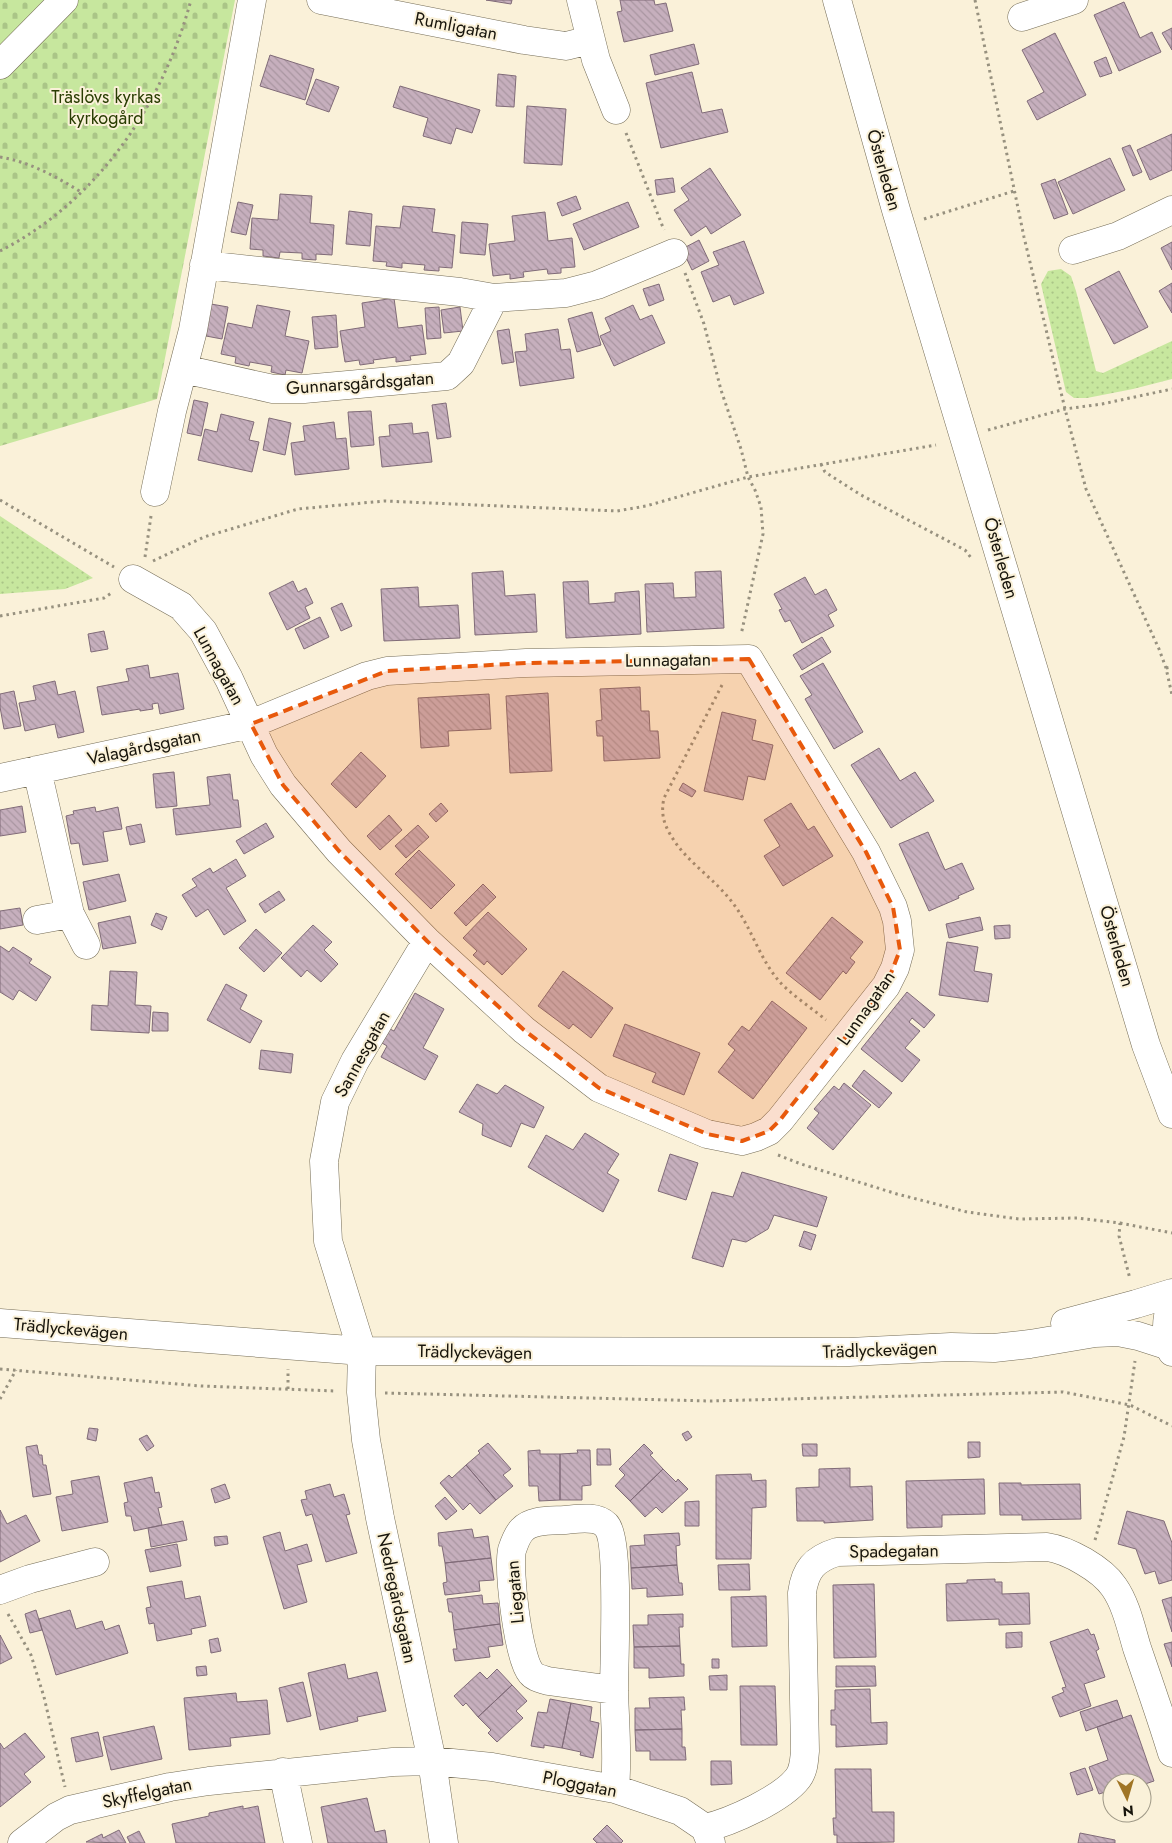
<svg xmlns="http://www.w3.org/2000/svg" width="1172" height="1843" font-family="Jost,sans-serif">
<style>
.green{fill:url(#green-dots)}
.cemetery{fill:url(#cemetery-stones)}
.building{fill:url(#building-back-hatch);stroke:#806b78}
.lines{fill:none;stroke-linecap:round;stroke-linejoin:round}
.minor-casing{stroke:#756d57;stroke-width:29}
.major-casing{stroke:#756d57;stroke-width:29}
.path{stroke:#97917f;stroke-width:3;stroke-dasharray:2.5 4;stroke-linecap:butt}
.minor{stroke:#fff;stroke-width:28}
.major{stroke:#fff;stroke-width:28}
.marked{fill:#e8590c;fill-opacity:0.2;stroke:#e8590c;stroke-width:4;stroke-dasharray:10 6;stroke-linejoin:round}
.labels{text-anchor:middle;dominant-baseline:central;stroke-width:4;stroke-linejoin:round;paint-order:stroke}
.street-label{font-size:18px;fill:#17140b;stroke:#faf1d9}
.park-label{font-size:18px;fill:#293d02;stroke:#faf1d9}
</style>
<defs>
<pattern id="green-dots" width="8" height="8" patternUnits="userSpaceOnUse" patternTransform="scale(1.25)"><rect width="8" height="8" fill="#c7e79e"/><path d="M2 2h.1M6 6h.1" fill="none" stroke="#aac587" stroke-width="1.8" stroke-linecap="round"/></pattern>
<pattern id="cemetery-stones" width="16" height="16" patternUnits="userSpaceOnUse" patternTransform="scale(1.25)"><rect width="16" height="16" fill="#c7e79e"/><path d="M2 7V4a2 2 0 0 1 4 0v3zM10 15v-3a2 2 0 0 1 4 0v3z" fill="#aac587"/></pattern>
<pattern id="building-back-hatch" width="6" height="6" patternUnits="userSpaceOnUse" patternTransform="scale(1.25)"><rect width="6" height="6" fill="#c6afbd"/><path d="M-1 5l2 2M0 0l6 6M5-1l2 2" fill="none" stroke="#a996a1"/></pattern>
</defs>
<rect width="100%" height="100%" fill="#faf1d9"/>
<!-- green -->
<path class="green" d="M1061,269L1071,276L1076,291L1096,371L1103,373L1172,341V379L1133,389L1087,398H1074L1066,392L1041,284L1048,271Z
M0,517V516L93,578L65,589L0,594Z"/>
<!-- cemetery -->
<path class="cemetery" d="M0,0H235L157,399L0,446Z"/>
<!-- building -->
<path class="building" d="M486,0H512L511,4Z
M620,0H654L655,5L666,3L673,31L624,42L617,12L622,11Z
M1124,2L1140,38L1152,32L1161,52L1119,71L1094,15Z
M1172,28V50L1162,33Z
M1055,33L1086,95L1037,120L1027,101L1044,92L1022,50Z
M694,44L699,64L655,75L650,55Z
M270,55L314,69L305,100L260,86Z
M1106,57L1112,73L1100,77L1094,62Z
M692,72L702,113L722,109L728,132L661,148L646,83Z
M498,74L516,76L514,107L496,106Z
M316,79L339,87L329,112L306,104Z
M400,86L480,110L472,133L456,128L451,144L423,136L428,118L393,107Z
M527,106L566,109L562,165L524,163Z
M1172,134V170L1150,180L1137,150Z
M1130,145L1142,172L1133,176L1122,148Z
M1110,158L1125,190L1073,214L1058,182Z
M710,168L741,215L711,234L706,226L691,236L674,210L689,200L681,188Z
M673,178L675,192L657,195L655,180Z
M1055,179L1068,214L1054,219L1041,184Z
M280,194L312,196L310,223L334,225L332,255L316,254V260L302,259V253L280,252L279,258L263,256V250L250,249L252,218L278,220Z
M576,196L581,209L562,216L557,203Z
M238,202L253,205L246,235L231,232Z
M628,202L639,227L584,250L573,224Z
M403,206L435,209L432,232L455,235L452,268L439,267V271L424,270L425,265L402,263V268L386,266L387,262L373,261L376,226L400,228Z
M349,211L372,214L370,246L346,244Z
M545,212L548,241L572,238L575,267L561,268V273L548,274L547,269L523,272L524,277L510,279V274L493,276L489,244L515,241L512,216Z
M462,222L488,224L485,255L460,253Z
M699,240L709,261L692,270L682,249Z
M744,241L764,293L734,305L730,295L713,302L701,272L719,265L713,252Z
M1172,242V270L1161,248Z
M1119,271L1148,327L1114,344L1085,289Z
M1172,283V313L1159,291Z
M659,284L664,300L649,306L643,289Z
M394,298L398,328L422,325L426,354L410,356L411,360L396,362V357L373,360L374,363L360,365L359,360L345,362L340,331L365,327L362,303Z
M211,304L228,307L222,339L206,336Z
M257,305L290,311L285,336L309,341L302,373L286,370L285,375L271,372L272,366L250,362L249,366L235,363L236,357L221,354L228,323L252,328Z
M633,305L640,320L652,315L665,343L614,366L600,336L611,331L605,318Z
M439,307L441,338L427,339L425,308Z
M460,307L463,331L444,333L441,310Z
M592,312L601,345L577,352L568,319Z
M336,315L338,347L315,349L312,317Z
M509,329L514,362L502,364L497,331Z
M558,329L561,350L570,349L574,378L520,386L515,352L527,351L525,334Z
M194,400L208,403L201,436L187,433Z
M446,403L451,437L437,439L432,405Z
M371,411L374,445L351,447L348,412Z
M221,414L254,422L249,440L259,442L252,472L198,460L205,429L217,432Z
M269,418L291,423L285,455L263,450Z
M334,422L336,439L346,438L349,469L295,475L291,443L305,441L303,426Z
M412,423L413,434L428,432L432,462L382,467L379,437L390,436L389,425Z
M503,571L505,596L535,594L537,632L475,635L472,573Z
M721,571L724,628L647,632L645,584L673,583L674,598L696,597L695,572Z
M805,577L815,595L826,589L837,610L828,615L834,626L802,643L790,620L785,622L779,610L782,609L774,594Z
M293,581L298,592L306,588L313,603L305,607L310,618L287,630L269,593Z
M588,581L589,604L615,602V593L639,591L641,634L566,638L563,582Z
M418,587L419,607L458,605L460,638L384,641L381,589Z
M342,603L352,626L341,631L331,608Z
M320,617L329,637L304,649L295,629Z
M104,631L108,649L91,652L88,634Z
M822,637L831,652L802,670L793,655Z
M823,663L863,732L834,749L805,699L812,695L800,676Z
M148,665L150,678L178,673L184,709L160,714L158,703L152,704L153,709L140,711V709L102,715L97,687L129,681L126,669Z
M55,681L58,695L75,691L84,732L58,738L55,724L25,731L19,703L36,700L33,686Z
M640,687L641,711H649L650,731H658L660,758L604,761L603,736H597L596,721L602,720L600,689Z
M14,691L21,726L4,729L0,707V694Z
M548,693L552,771L510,773L506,696Z
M489,694L491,729L448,731L449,746L421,748L418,698Z
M722,712L756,720L752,740L773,745L765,780L748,776L743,800L704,791Z
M879,748L900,781L915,772L934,801L891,828L851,765Z
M361,752L386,776L356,808L331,784Z
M174,772L177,806L156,808L153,774Z
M230,774L233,800H238L241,827L176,835L173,809L210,805L207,777Z
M683,783L696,791L692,797L679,790Z
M441,803L448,811L436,822L429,814Z
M791,803L808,830L814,826L833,856L783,886L764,856L780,846L764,820Z
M22,806L26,832L0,836V810Z
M95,807L96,812L118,807L122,829L103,832L108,861L83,865L79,843L71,844L66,816L74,814L73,811Z
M389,815L402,830L380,850L367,836Z
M266,823L274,837L244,854L236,841Z
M141,824L145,842L130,845L126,827Z
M418,825L429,837L406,858L395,846Z
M928,832L945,870L962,863L974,889L958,896L959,898L929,911L899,844Z
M419,850L455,885L431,909L395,874Z
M236,859L246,876L226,888L246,921L224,935L208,909L196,917L182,895L197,886L192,879L210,868L213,873Z
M119,874L126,901L89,910L83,882Z
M483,884L496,897L466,926L454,913Z
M279,891L285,900L265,913L259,904Z
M20,908L23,925L0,929V911Z
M488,912L527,949L502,975L487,961L484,965L473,955L477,951L463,938Z
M156,913L167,917L162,930L151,925Z
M130,916L136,943L103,949L98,923Z
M832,917L863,942L850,958L855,962L846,974L843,971L820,1000L786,973Z
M980,917L983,930L949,938L946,924Z
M313,925L332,942L324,950L338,964L321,982L307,970L301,977L281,958Z
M1010,925V938L995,939L994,926Z
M256,929L282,953L264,972L239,948Z
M947,942L978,947L974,971L992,974L988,1002L939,995Z
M0,946L9,952L13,947L32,959L29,963L51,977L36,1001L19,990L13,1000L0,992Z
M110,971L137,972L135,1005L151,1006L149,1033L91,1030L92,1005L108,1006Z
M563,971L613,1008L591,1038L573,1024L569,1029L538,1006Z
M226,984L247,995L240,1009L262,1021L250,1043L207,1020Z
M907,992L935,1015L924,1028L912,1018L909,1022L920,1031L905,1048L920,1060L902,1082L861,1049Z
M415,993L444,1009L423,1048L438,1056L425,1080L381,1057L387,1046L382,1043L390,1029L394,1031Z
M772,1001L807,1028L753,1099L718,1072L735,1050L728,1044L742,1026L749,1031Z
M153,1012L168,1013V1031H152Z
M625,1024L700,1053L684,1095L652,1082L656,1073L613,1056Z
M261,1050L293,1054L291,1073L259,1069Z
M864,1070L892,1093L879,1108L852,1086Z
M844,1083L871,1105L833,1150L807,1128L819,1113L814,1109L834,1086L839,1090Z
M477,1084L497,1094L505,1085L544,1107L534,1128L521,1123L511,1147L482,1135L483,1124L459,1112Z
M585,1133L619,1154L607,1173L619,1180L603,1212L528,1167L546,1135L573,1150Z
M670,1154L698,1163L686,1200L658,1191Z
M742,1172L827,1197L817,1227L774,1215L768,1229L746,1242L732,1239L723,1267L692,1258L712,1192L733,1197Z
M804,1231L816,1235L811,1250L799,1246Z
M89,1428L98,1429L96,1441L87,1439Z
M688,1431L692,1437L686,1441L682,1434Z
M147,1435L154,1446L147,1451L139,1439Z
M968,1442H980V1457L968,1458Z
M488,1443L511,1469L503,1475L513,1486L496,1500L466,1465L480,1453L478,1451Z
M644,1444L653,1453L650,1455L663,1469L630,1501L615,1486L625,1475L619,1469Z
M802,1444H817V1456H803Z
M37,1445L39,1455H42L43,1465H46L51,1494L33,1497L26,1447Z
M597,1449H610L611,1465H597Z
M540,1450V1454H560V1500L539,1501L538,1486H529L528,1451Z
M577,1450H590L591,1485L582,1486V1500H560V1454L578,1453Z
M466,1465L496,1500L480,1514L470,1503L463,1510L440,1483L449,1475L452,1478Z
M850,1468V1487L872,1486L873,1520L824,1523V1521H797L796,1488L819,1487V1469Z
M663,1469L676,1482L678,1479L688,1489L662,1513L656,1507L645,1517L630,1501Z
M751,1474L752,1481L766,1480V1507L752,1508L751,1559H716V1475Z
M99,1476L108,1522L62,1531L56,1497L73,1494L71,1481Z
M152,1477L155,1493L159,1492L162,1507L158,1508L162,1525L134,1531L131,1516H126L124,1503L128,1502L124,1483Z
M984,1479L985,1514L942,1515V1527L907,1528L906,1481Z
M999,1483H1021V1485L1080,1484L1081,1519L1022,1520V1515H1000Z
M225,1484L230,1498L215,1503L211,1489Z
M330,1484L334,1497L344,1494L350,1514L346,1515L357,1553L326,1562L312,1514L306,1516L301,1500L307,1499L305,1491Z
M445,1497L457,1511L446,1520L435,1506Z
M699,1501V1526H685V1502Z
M0,1510L7,1524L26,1515L40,1541L0,1562Z
M1127,1511L1164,1521L1172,1543V1580L1159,1584L1155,1571L1145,1574L1136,1549L1118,1544Z
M183,1521L187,1540L151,1547L148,1528Z
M472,1529L474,1538L488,1536L491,1558L445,1563L442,1546H439L438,1533Z
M280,1532L285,1551L307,1544L312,1561L297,1565L307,1602L284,1609L263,1537Z
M679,1533L680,1545L676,1546L677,1565L631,1568L630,1546L645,1545L644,1535Z
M227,1536L228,1544L215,1546L214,1537Z
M177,1544L181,1566L150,1572L145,1550Z
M491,1558L494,1580L479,1581L480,1591L445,1595L443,1583L447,1582L445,1563Z
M749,1564L750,1590H719L718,1565Z
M677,1565L679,1583H682L683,1595L647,1597V1588L632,1589L631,1568Z
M995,1579V1582H1002V1594L1029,1593L1030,1624L999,1625V1619L947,1621L946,1584L967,1583V1580Z
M182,1581L185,1599L200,1596L206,1626L191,1629L192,1634L157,1641L154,1623L149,1624L146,1608L151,1607L147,1587Z
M874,1584L876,1657L834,1658L833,1585Z
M482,1595L483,1604L498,1603L500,1624L454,1630L452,1612H449L447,1599Z
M766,1596L767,1646L732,1647L731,1597Z
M1172,1597V1632L1162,1600Z
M36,1610L42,1630L30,1633L25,1614Z
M70,1610L76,1629L102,1621L105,1630L119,1625L128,1653L56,1675L39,1619Z
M683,1614V1627H679L680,1646L634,1647L633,1625H648V1615Z
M500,1624L503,1645L488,1647L490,1657L455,1661L453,1649H457L454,1630Z
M1088,1629L1091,1635L1094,1634L1099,1649L1096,1651L1105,1677L1084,1684L1091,1706L1060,1717L1052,1697L1064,1692L1062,1688L1066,1687L1050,1642Z
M1022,1632V1647L1006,1648V1633Z
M0,1635L12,1658L0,1664Z
M218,1638L221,1651L211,1653L209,1640Z
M1172,1642V1667L1164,1644Z
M680,1646L681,1664H684V1676L649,1678V1668H634V1647Z
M712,1659H719V1668H712Z
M345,1664L348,1679L377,1672L386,1711L357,1717L358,1721L320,1730L308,1673Z
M206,1666L207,1675L197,1676L196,1667Z
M836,1666H875L876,1686L836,1687Z
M497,1669L512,1685L478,1717L466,1703L463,1706L454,1696L480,1672L487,1679Z
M727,1675V1690H710L709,1676Z
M303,1682L311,1716L287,1722L279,1688Z
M512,1685L527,1701L516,1711L523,1718L497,1742L488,1733L491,1730L478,1717Z
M740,1686H775L777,1745H741Z
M870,1689L871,1723L887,1722V1744L836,1747V1725H831V1710H835V1690Z
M236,1693L237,1702L267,1700L270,1734L230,1738L231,1746L189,1750L184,1698Z
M684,1697L685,1710H681L682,1729L635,1730V1708H650L649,1698Z
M550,1699L571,1703L562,1748L544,1745V1748L531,1746L538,1712L547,1713Z
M1117,1700L1123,1718L1086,1731L1080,1712Z
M571,1703L592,1707L590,1721L599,1723L593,1758L580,1755L581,1752L562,1748Z
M1131,1715L1154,1781L1142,1785V1783H1112V1790L1099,1794L1089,1767L1108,1760L1097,1727Z
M154,1726L162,1759L111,1770L103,1737Z
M682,1729V1747H685L686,1760H650V1751H636L635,1730Z
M98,1732L103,1756L76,1762L71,1738Z
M25,1733L45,1757L24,1774L31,1782L0,1807V1743L4,1749Z
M711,1761H731L732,1784L711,1785Z
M1085,1768L1093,1790L1077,1795L1070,1773Z
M835,1769H871L872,1812H894V1842L837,1843V1835H834L833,1818H836Z
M367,1798L375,1832L385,1830L387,1843H328L321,1807Z
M243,1806V1809L258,1806L265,1843H176L172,1824L209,1816V1813Z
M607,1825L623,1841L621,1843H597L593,1839Z
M119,1830L126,1843L86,1842L102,1834L103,1838Z
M139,1831L145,1843H130L127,1837Z
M1080,1833L1115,1840V1843H1078Z"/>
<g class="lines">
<defs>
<path id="minor" d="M321,0L524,40L566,46L590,40
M581,0L596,60L616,110
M1022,17L1074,0
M0,65L64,0
M1073,250L1118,236L1172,210
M204,265L460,292L494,298L566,293L597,285L674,253
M183,369L273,389H304L447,376L461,363L494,298
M155,492L172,411L193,330L252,0
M37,770L70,914L86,945
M0,778L251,724L367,676L387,671L526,663L749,659L866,852L893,907L897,921L900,950L895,968L886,986L780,1120L769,1131L756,1137L742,1141L707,1134L599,1088L524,1030L427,941L339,851L283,785L264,755L229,679L203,631L181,606L133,579
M37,920L70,914
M427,941L355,1061L335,1102L324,1161L328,1241L362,1351L361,1392L366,1440L380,1518L432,1761L444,1843
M0,1323L362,1351L849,1352L951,1347L994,1348L1030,1344L1095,1333L1118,1332L1138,1336L1169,1346
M1065,1323L1136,1304L1172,1293
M0,1590L30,1579L95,1562
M614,1690L548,1681C542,1679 535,1678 531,1673C518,1658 508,1570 512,1550C514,1544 517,1535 522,1530C532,1519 552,1521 565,1520C577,1519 596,1515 606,1525C620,1540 614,1663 614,1691C615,1724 618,1756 615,1789
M283,1772L298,1843
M705,1828C731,1822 782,1799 798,1778C804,1770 804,1761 805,1751L802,1593C805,1570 814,1559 837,1552L1047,1547C1068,1550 1102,1569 1114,1587C1126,1604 1131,1628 1137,1648C1149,1683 1161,1717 1172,1753
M22,1843L56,1817L70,1810L170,1787L209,1781L393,1762L432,1761L492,1767L615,1789L680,1811L705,1828L711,1843"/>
<path id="major" d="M837,0L896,210L1146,1045L1172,1114
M1172,1302C1166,1318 1165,1336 1172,1352"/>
</defs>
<!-- minor casing -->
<use href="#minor" class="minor-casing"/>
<!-- major casing -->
<use href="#major" class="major-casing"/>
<!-- path -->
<path class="path" d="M975,0L1024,237L1065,409L1086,489L1159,649L1166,668L1172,695
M626,133L664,230
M0,157C30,162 55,176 81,192
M924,219L1014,191
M0,251C98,201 163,104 191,0
M685,273L704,324L721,390L741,449L748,477L755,490L761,507L763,534L741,635
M988,430L1065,409L1102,404L1172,389
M821,464L825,472L861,495L965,550L972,559
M0,500L114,567
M145,557L151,516
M153,561L204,537L298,509L384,501L617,511L646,506L748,477L936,445
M0,616L104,598L113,592
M1166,668L1172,667
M722,685L664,798C661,812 663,822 670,834C685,861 714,878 732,902C751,926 759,958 779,981C789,993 813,1009 826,1020
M778,1155L801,1164L897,1194L967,1212L1019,1219L1077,1218L1120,1223L1119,1236L1130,1279
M1120,1223L1172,1233
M0,1369L201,1386L336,1391
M288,1389V1369
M385,1393L710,1401L1063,1392L1130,1405L1172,1426
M0,1399L16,1370
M1095,1540L1124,1437L1135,1361
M8,1614L31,1655L44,1697L65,1787"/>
<!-- minor -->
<use href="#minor" class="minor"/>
<!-- major -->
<use href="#major" class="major"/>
</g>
<!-- marked area -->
<path class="marked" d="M749,659L866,852L893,907L900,950L886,986L780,1120L769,1131L742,1141L707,1134L599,1088L524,1030L427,941L339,851L283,785L251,724L387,671L526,663Z"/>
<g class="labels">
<!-- street labels -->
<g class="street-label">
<text transform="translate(456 26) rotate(11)">Rumligatan</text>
<text transform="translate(884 170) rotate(74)">Österleden</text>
<text transform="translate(360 383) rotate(-4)">Gunnarsgårdsgatan</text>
<text transform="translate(1001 558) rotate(74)">Österleden</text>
<text transform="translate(668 660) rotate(-1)">Lunnagatan</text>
<text transform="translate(219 666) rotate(61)">Lunnagatan</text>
<text transform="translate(144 747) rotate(-12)">Valagårdsgatan</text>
<text transform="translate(1117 946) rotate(74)">Österleden</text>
<text transform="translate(866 1008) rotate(-55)">Lunnagatan</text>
<text transform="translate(362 1054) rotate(-61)">Sannesgatan</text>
<text transform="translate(71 1329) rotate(5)">Trädlyckevägen</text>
<text transform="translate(880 1350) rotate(-2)">Trädlyckevägen</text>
<text transform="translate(475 1352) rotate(1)">Trädlyckevägen</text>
<text transform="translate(894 1551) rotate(-1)">Spadegatan</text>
<text transform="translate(515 1592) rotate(-95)">Liegatan</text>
<text transform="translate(397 1598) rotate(78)">Nedregårdsgatan</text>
<text transform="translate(580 1784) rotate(11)">Ploggatan</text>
<text transform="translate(147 1793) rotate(-12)">Skyffelgatan</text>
</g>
<!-- park labels -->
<g class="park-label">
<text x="106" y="97">Träslövs kyrkas<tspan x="106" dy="21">kyrkogård</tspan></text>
</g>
</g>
<!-- north arrow -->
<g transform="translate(1127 1798) rotate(175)"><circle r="24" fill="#faf1d9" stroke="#9f9987"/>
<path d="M0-4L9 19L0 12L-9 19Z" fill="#a07525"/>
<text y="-8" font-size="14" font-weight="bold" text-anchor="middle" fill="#17140b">N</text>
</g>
</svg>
